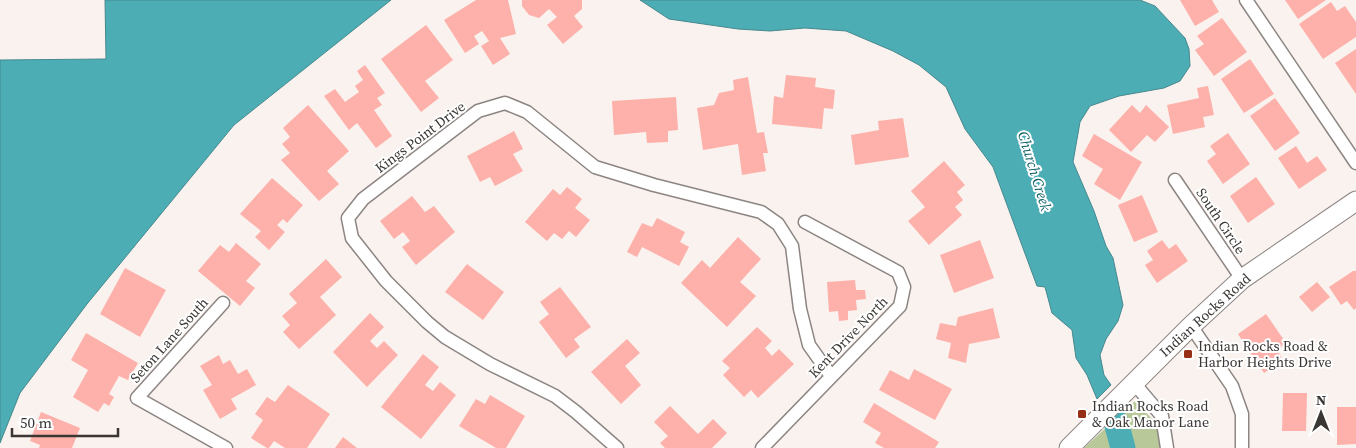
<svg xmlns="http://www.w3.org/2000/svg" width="1356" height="448" font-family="'Source Serif 4',serif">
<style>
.green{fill:#b9c899}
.water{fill:#4cadb5;stroke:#46898e}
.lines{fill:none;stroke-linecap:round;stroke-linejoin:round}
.river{stroke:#4cadb5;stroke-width:25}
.building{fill:#fdb1aa}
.street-casing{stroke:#8c8582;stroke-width:15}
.secondary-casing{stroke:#8c8582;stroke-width:21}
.street{stroke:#fff;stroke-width:12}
.secondary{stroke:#fff;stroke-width:19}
.poi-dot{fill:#972f17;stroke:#fff;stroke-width:2}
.labels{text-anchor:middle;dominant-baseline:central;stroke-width:4;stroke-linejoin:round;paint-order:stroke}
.street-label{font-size:14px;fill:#393634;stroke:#fff}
.poi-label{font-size:14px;fill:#393634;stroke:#fff;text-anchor:start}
.water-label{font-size:15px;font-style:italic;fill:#13646a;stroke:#fff}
</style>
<rect width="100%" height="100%" fill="#faf2ee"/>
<!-- green -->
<path class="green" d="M1135,401L1156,423L1160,448H1084Z"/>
<!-- water -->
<path class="water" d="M105,0H391L234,125L87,304L20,393L0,443V60L106,59Z
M640,0H1140L1155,6L1185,38L1189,49L1190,66L1180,81L1164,88L1119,96L1090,106L1080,122L1073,162L1094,211L1106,246L1113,258L1123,305L1118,321L1106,339L1100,355L1104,375L1111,385L1097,399L1087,375L1076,358L1072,330L1052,313L1045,287L1037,286L993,167L965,129L946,87L919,65L893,51L846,31L805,28L770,31L738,29L669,19Z"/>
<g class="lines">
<!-- river -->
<path class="river" d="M1116,422L1123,448"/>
</g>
<!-- building -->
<path class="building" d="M476,0H508L516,34L500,38L510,54L493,65L481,46L489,41L482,31L474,36L479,44L465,53L444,20Z
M522,0H582V9L574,16L583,27L563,44L547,25L557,17L549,9L539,18L529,15L522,6Z
M1180,0H1212L1219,12L1195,26Z
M1285,0H1326L1298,19Z
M1331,2L1337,11L1345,6L1356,22V37L1323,59L1299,24Z
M1222,18L1247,52L1214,76L1195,50L1204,44L1197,36Z
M426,25L453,60L425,81L439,98L421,112L381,59Z
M1356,49V94L1335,63Z
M1250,59L1274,94L1244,113L1221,79Z
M365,65L385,93L377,98L382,105L374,110L392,136L376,148L357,123L349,130L324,96L335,89L345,102L359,92L355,86L363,80L357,71Z
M786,75L816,78L815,87L835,90L833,109L824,108L822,129L772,124L774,96L783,98Z
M748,77L757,133L764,132L768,153H763L766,171L742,175L738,144L703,150L697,108L714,105L719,93L734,90L733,80Z
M1208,86L1214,115L1203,117L1205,127L1173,134L1167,105L1199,98L1197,88Z
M676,97L678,130L668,131V142L647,143L646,132L614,135L612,101Z
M1275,98L1300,133L1275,151L1250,116Z
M308,105L349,151L327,171L339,184L319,201L281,160L290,153L282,144L290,137L283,128Z
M1132,105L1140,113L1146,105L1169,127L1155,142L1147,135L1131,152L1109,130Z
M903,118L909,157L855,165L851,135L879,130L878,121Z
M514,131L523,149L513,154L523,171L495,186L490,177L480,182L467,156Z
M1228,133L1250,164L1223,184L1207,161L1216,154L1210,146Z
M1094,134L1142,162L1120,200L1094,184L1103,169L1082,156Z
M1296,146L1307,163L1317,156L1327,170L1299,189L1278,158Z
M944,161L965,185L957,192L963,200L955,207L962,215L929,245L908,221L925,207L911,191Z
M1256,177L1275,204L1248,223L1230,196Z
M272,178L303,205L287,223L283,219L277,225L285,232L269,250L255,237L261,231L240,214Z
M567,187L582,199L575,208L590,220L576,237L569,231L562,239L554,233L547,241L525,222L553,189L560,195Z
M1142,195L1158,232L1134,242L1118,205Z
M412,196L425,212L434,206L455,232L416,265L402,247L410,241L403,232L394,239L380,221Z
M657,218L685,232L680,242L689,247L679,266L642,247L637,257L627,252L642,223L652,227Z
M738,237L761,259L740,282L756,296L727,327L681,283L702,260L710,268Z
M980,240L994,278L954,293L940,255Z
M1162,240L1169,249L1176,244L1188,261L1157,283L1145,265L1153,260L1147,251Z
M236,243L261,264L246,281L255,288L240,306L198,271L220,245L229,252Z
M326,259L342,277L320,297L336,315L299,349L283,332L290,325L282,316L297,303L289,294Z
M467,264L504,292L483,320L445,292Z
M125,268L166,290L140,337L100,314Z
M1353,271H1356V308L1354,310L1347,301L1341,305L1329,287Z
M855,280L856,290H865L866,299L856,300L857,310L848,311V320L839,321L838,311L829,312L827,282Z
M1317,282L1330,297L1312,312L1299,297Z
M560,287L591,327L574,339L580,347L566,358L539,322L549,314L540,302Z
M993,308L1000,338L969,344L966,363L948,358L951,343L936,339L940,323L956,326L958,317Z
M370,313L384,327L370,341L377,348L384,341L398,355L367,387L333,352Z
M1266,314L1286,343L1277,350L1283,360L1264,373L1238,334Z
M757,327L772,341L765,348L772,356L779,349L794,364L758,398L751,390L744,397L723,375L730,368L722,361Z
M86,333L138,363L128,380L119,376L109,394L114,397L109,406L104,403L98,412L73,397L88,370L71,360Z
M627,339L640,353L625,366L641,385L621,404L591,372Z
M423,354L439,367L425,385L433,391L440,382L456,395L421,439L381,407Z
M219,355L223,364L230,360L238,374L247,369L256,385L231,399L237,409L220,419L203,390L212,385L200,366Z
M914,369L952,389L935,420L879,390L890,370L909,380Z
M288,385L330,414L307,448H285L274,441L269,448H267L251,438L263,420L255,414L267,397L275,402Z
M1283,393H1307L1306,431H1282Z
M490,395L525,416L506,448H496L459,426L476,399L485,404Z
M874,403L939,442L935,448H884L875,443L881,433L863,422Z
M670,406L698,434L713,419L727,433L712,448H665L660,443L668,436L654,422Z
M1337,407H1356V444L1337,445Z
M41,412L80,428L72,448H39L40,445L30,441Z
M343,437L357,448H335Z"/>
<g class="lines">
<defs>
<path id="street" d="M1246,0L1356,163
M1175,180L1242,279
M223,303L137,398L226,448
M1191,326L1232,386L1242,414V448
M1133,382L1162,416L1167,448
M617,448L576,412L555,396L490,364L445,337L427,322L386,281L352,238L348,218L363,199L478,111L505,103L527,112L595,167L654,185L761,212L778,224L792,246L800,309L809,345L831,376
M762,448L900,306L904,287L898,272L805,222"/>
<path id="secondary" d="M1069,448L1191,326L1242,279L1356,201"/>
</defs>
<!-- street casing -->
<use href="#street" class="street-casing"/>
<!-- secondary casing -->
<use href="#secondary" class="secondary-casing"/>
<!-- street -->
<use href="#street" class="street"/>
<!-- secondary -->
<use href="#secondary" class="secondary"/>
</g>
<!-- markers -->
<g class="poi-dot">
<rect x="1183" y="349" width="10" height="10" rx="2.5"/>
<rect x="1077" y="409" width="10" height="10" rx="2.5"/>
</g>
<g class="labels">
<!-- street labels -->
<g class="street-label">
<text transform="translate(420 137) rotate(-37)">Kings Point Drive</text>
<text transform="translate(1221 221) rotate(56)">South Circle</text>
<text transform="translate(1205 315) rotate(-42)">Indian Rocks Road</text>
<text transform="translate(848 337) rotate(-46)">Kent Drive North</text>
<text transform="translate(169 340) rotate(-48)">Seton Lane South</text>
</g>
<!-- poi labels -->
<g class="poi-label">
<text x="1198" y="346">Indian Rocks Road &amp;<tspan x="1198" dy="16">Harbor Heights Drive</tspan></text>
<text x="1092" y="406">Indian Rocks Road<tspan x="1092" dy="16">&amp; Oak Manor Lane</tspan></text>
</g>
<!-- water labels -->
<g class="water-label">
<text transform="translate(1035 171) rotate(73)">Church Creek</text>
</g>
</g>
<!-- north arrow -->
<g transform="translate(1321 413)" stroke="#ffffff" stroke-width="4" paint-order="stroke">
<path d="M0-4L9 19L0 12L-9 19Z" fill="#393634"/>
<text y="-8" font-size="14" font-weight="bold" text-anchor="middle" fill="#393634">N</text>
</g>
<!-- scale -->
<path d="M12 428v8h106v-8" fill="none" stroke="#393634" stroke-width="2.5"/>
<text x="20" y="428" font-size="15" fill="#393634" stroke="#ffffff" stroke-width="4" paint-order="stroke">50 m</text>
</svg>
